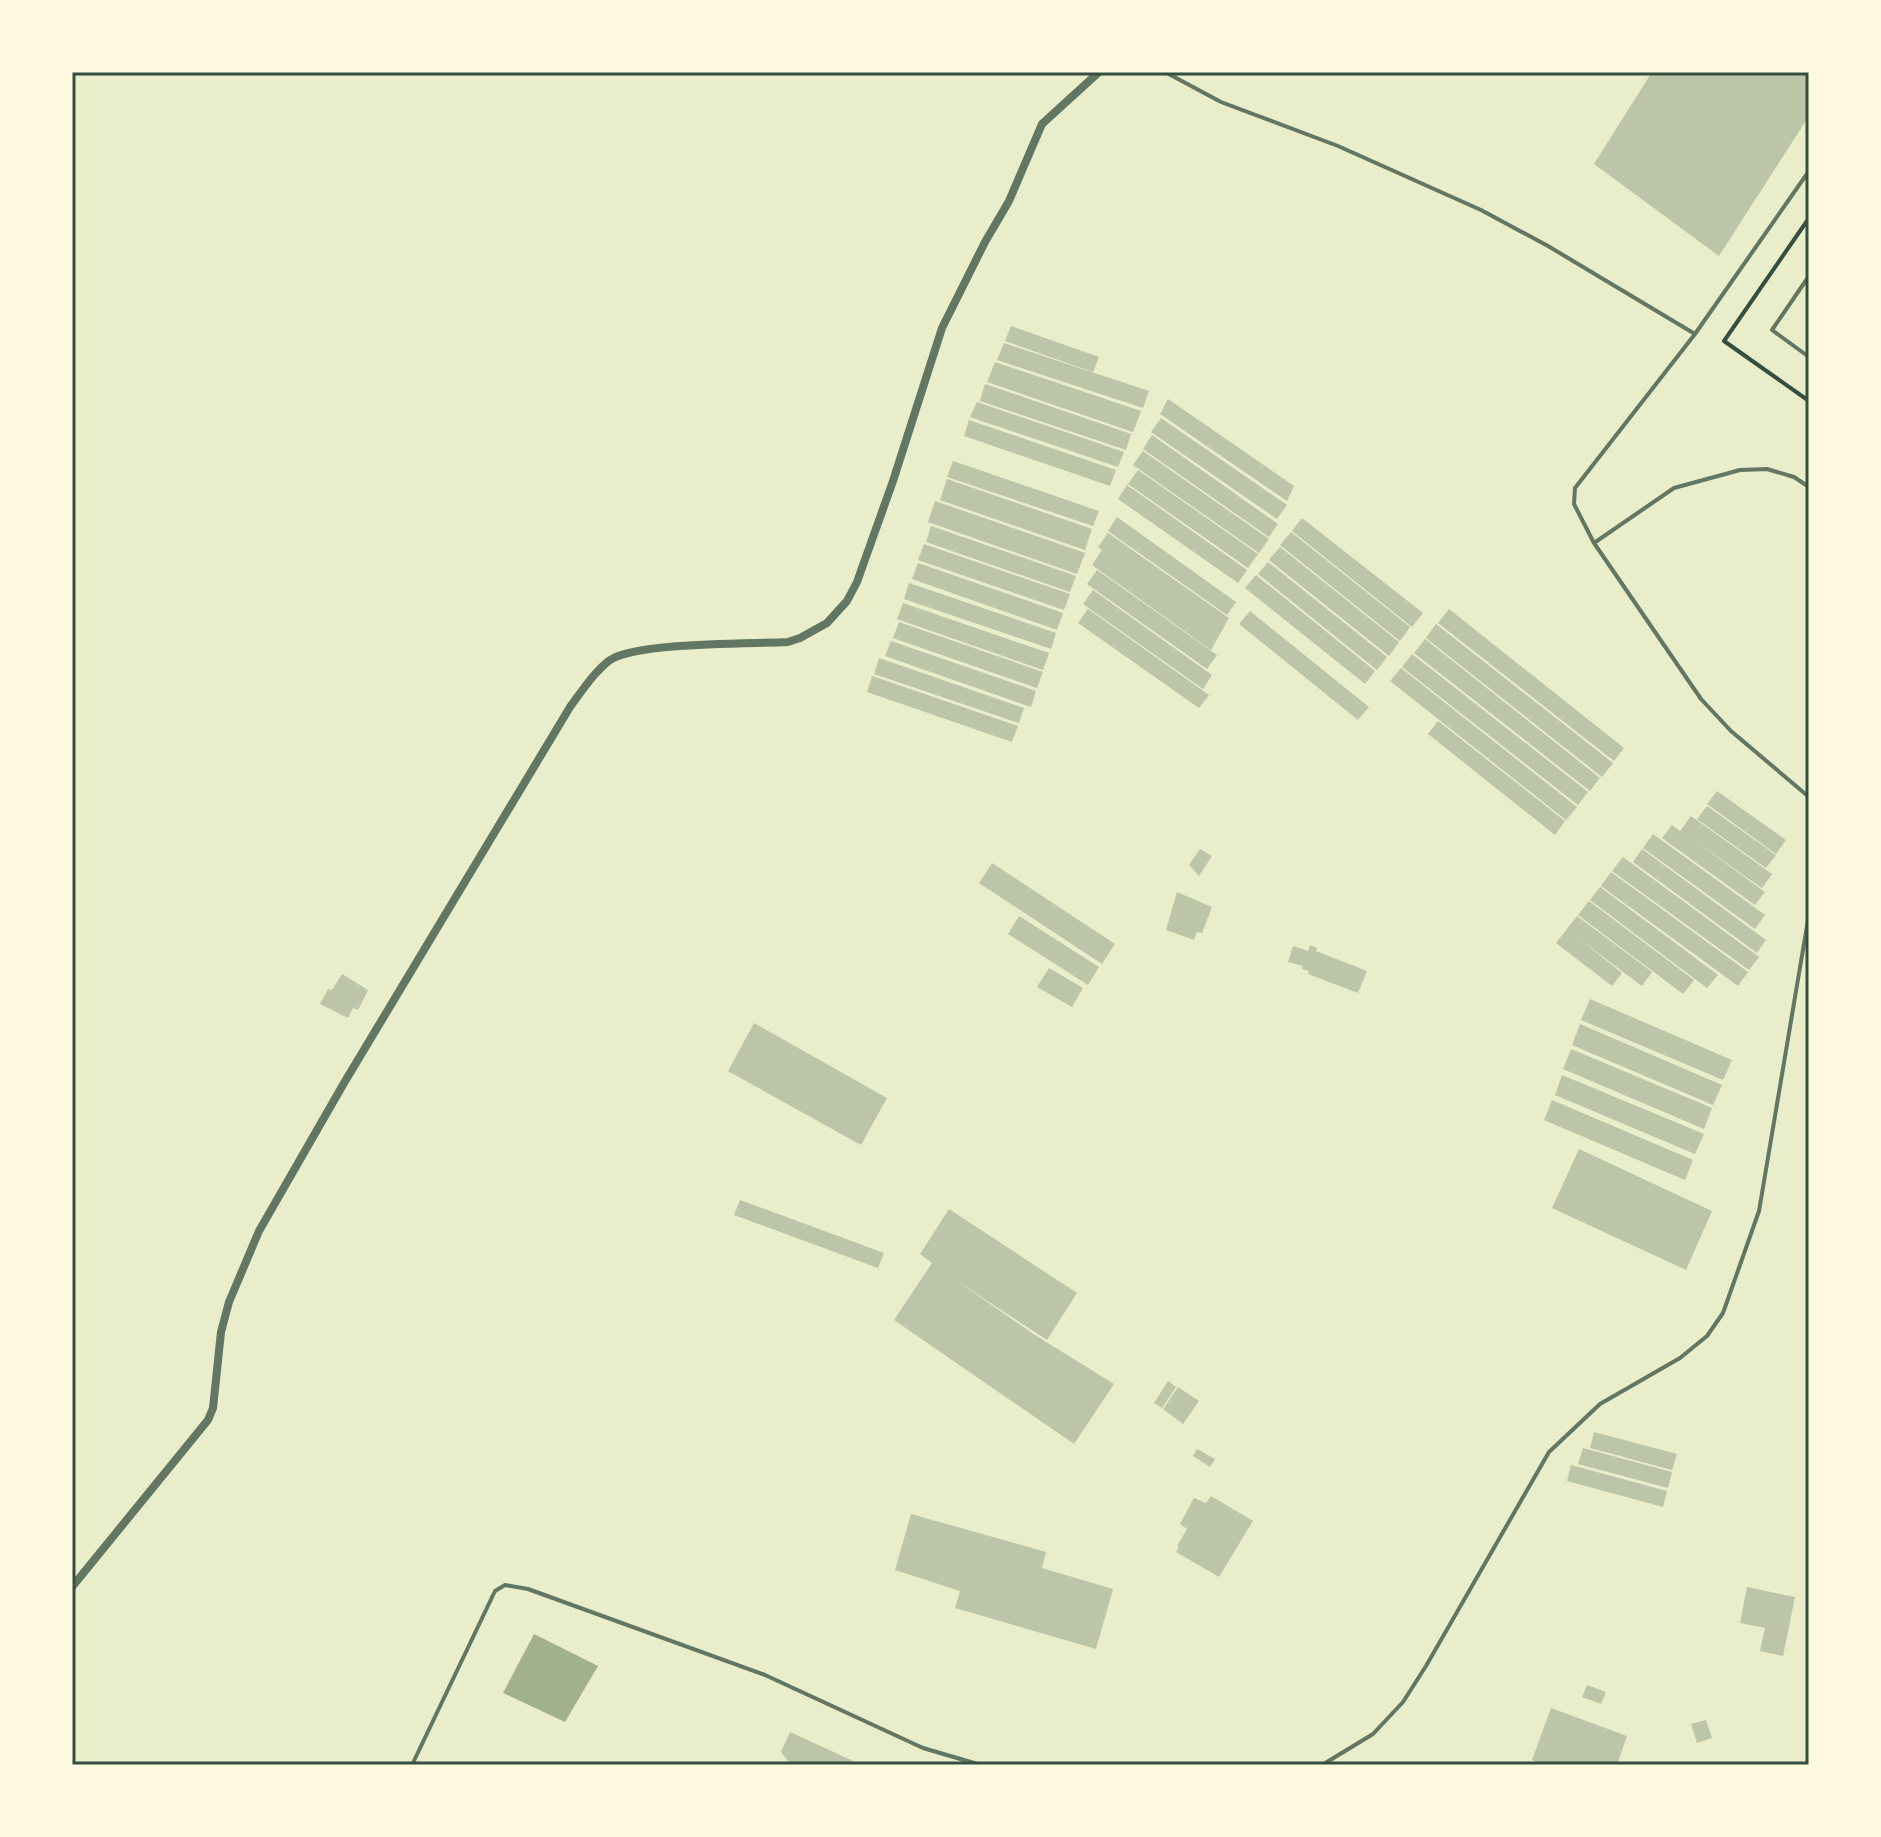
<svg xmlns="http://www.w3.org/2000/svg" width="1881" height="1837" font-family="'Varela Round',sans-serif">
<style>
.water{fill:#a3b18a}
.building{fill:#bcc5a7}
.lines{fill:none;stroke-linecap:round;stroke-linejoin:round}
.path{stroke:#344e41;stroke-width:4}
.service{stroke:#617663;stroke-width:4}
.minor{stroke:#617663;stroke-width:8}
.neatline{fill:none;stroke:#344e41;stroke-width:3}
</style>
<rect width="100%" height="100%" fill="#e9edc9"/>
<!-- water -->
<path class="water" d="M534,1634L598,1666L565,1722L503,1693Z"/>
<!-- building -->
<path class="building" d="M1652,72H1809V116L1719,256L1594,164Z
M1011,326L1099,357L1093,372L1005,341Z
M1004,343L1149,391L1143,408L997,360Z
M995,362L1141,411L1133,432L987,382Z
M985,384L1131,434L1126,450L980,401Z
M1168,399L1294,486L1287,501L1160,414Z
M977,402L1124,452L1118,467L970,417Z
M1161,418L1287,505L1277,519L1151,432Z
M969,420L1116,470L1110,486L964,436Z
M1152,435L1278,524L1269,537L1143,449Z
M1143,451L1269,539L1259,553L1133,465Z
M953,461L1099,511L1093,526L947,477Z
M1138,470L1258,554L1248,568L1128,484Z
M947,479L1092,529L1085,550L940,500Z
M1127,485L1247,570L1238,583L1118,499Z
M935,501L1085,553L1077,574L928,522Z
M1117,517L1236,602L1227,615L1108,531Z
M1302,518L1423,613L1412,627L1292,531Z
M931,526L1076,576L1070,592L926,542Z
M1291,532L1410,627L1400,641L1280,545Z
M1108,533L1229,618L1211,650L1092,565L1102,550L1098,547Z
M924,544L1070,594L1064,610L918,560Z
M1280,547L1399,642L1389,656L1269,560Z
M1268,562L1387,657L1377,670L1258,574Z
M918,563L1063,613L1057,630L912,579Z
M1097,570L1217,655L1207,669L1087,584Z
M1256,575L1375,671L1365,684L1245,588Z
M909,583L1056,633L1051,649L904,599Z
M1093,590L1212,675L1203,689L1083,604Z
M903,603L1049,653L1043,670L897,619Z
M1088,609L1209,695L1199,708L1078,623Z
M1449,609L1624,748L1614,761L1438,623Z
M1250,611L1369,707L1358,720L1239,624Z
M899,622L1043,672L1037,688L893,638Z
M1436,624L1613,763L1602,777L1426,638Z
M1425,639L1600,778L1590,791L1414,653Z
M891,641L1036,691L1031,707L885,656Z
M1412,654L1588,792L1578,805L1402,667Z
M879,658L1024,708L1019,723L874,674Z
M1401,668L1577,807L1566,820L1390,681Z
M872,676L1018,726L1012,742L867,692Z
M1438,721L1565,821L1555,835L1428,734Z
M1717,791L1786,840L1776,854L1707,804Z
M1707,806L1776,855L1766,868L1697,819Z
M1691,816L1772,874L1762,888L1695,841L1765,892L1755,905L1662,838L1672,825L1680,831Z
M1653,834L1765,915L1755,929L1643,848Z
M1200,849L1212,856L1199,876L1189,865Z
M1642,849L1766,940L1757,953L1633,862Z
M1623,857L1759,957L1749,970L1612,871Z
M992,863L1115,944L1102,964L979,883Z
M1611,872L1748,972L1738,986L1601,886Z
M1600,887L1718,975L1707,988L1590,900Z
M1177,892L1212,907L1202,933L1197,932L1194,940L1166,930Z
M1589,901L1694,980L1683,994L1578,915Z
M1019,916L1099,967L1088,985L1008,934Z
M1577,916L1652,972L1642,986L1578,938L1622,973L1612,986L1556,943Z
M1310,945L1317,948L1316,951L1367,971L1358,993L1308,974L1309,971L1302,969L1303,966L1288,962L1293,946L1308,951Z
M1049,968L1083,988L1072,1007L1037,987Z
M342,974L368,990L358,1010L353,1008L348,1018L320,1004L328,989L332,990Z
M1590,999L1732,1060L1723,1080L1581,1020Z
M754,1023L887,1098L861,1145L728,1071Z
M1580,1024L1722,1085L1713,1105L1572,1045Z
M1571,1049L1712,1108L1704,1129L1563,1069Z
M1562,1075L1704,1134L1695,1154L1555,1095Z
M1552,1100L1693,1160L1685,1180L1544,1120Z
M1579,1149L1712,1211L1686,1270L1552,1208Z
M740,1200L884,1253L878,1268L734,1215Z
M949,1209L1077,1293L1047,1340L954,1279L1035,1335L1114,1384L1074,1444L894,1320L932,1263L920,1254Z
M1168,1381L1176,1387L1162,1408L1154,1403Z
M1178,1387L1199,1401L1183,1424L1163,1409Z
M1594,1432L1677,1454L1672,1470L1590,1448Z
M1583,1448L1672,1472L1668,1488L1578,1464Z
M1197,1449L1215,1459L1210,1467L1193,1456Z
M1571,1465L1667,1491L1663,1507L1567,1481Z
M1211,1496L1253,1521L1219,1577L1176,1552L1179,1547L1177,1546L1187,1529L1180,1524L1194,1498L1206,1503Z
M911,1514L1046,1552L1042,1568L1113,1589L1096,1649L955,1608L960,1591L895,1570Z
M1747,1587L1795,1597L1783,1656L1760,1651L1765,1628L1740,1623Z
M1587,1685L1606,1692L1601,1704L1582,1697Z
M1551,1708L1627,1736L1617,1765H1545L1532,1760Z
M1706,1720L1712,1738L1697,1743L1691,1724Z
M790,1732L862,1765H791L781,1752Z"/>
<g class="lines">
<!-- path -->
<path class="path" d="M1809,218L1724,341L1809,401"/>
<!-- service -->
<path class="service" d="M1165,72L1221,102L1338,146L1481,210L1548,246L1695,334
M1809,171L1695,334L1575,488L1574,504L1594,543L1701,699L1731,731L1809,797
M1809,276L1772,330L1809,357
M1594,543L1674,488L1740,470L1767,469L1794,477L1809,487
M412,1765L495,1591L505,1585L528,1589L765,1675L923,1748L981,1765
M1322,1765L1373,1734L1403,1702L1426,1666L1549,1452L1600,1404L1680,1358L1707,1336L1723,1313L1759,1211L1809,914"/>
<!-- minor -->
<path class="minor" d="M72,1587L208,1420L213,1408L221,1332L229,1302L259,1231L344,1083L570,707C582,691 594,672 610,660C637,642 751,644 788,642L800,638L827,623L847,601L857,582L893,481L942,328L985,242L1009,201L1042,124L1099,72"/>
</g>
<!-- border -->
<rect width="1881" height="1837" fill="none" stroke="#fefae0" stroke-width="148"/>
<rect x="74" y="74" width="1733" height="1689" class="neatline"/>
</svg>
